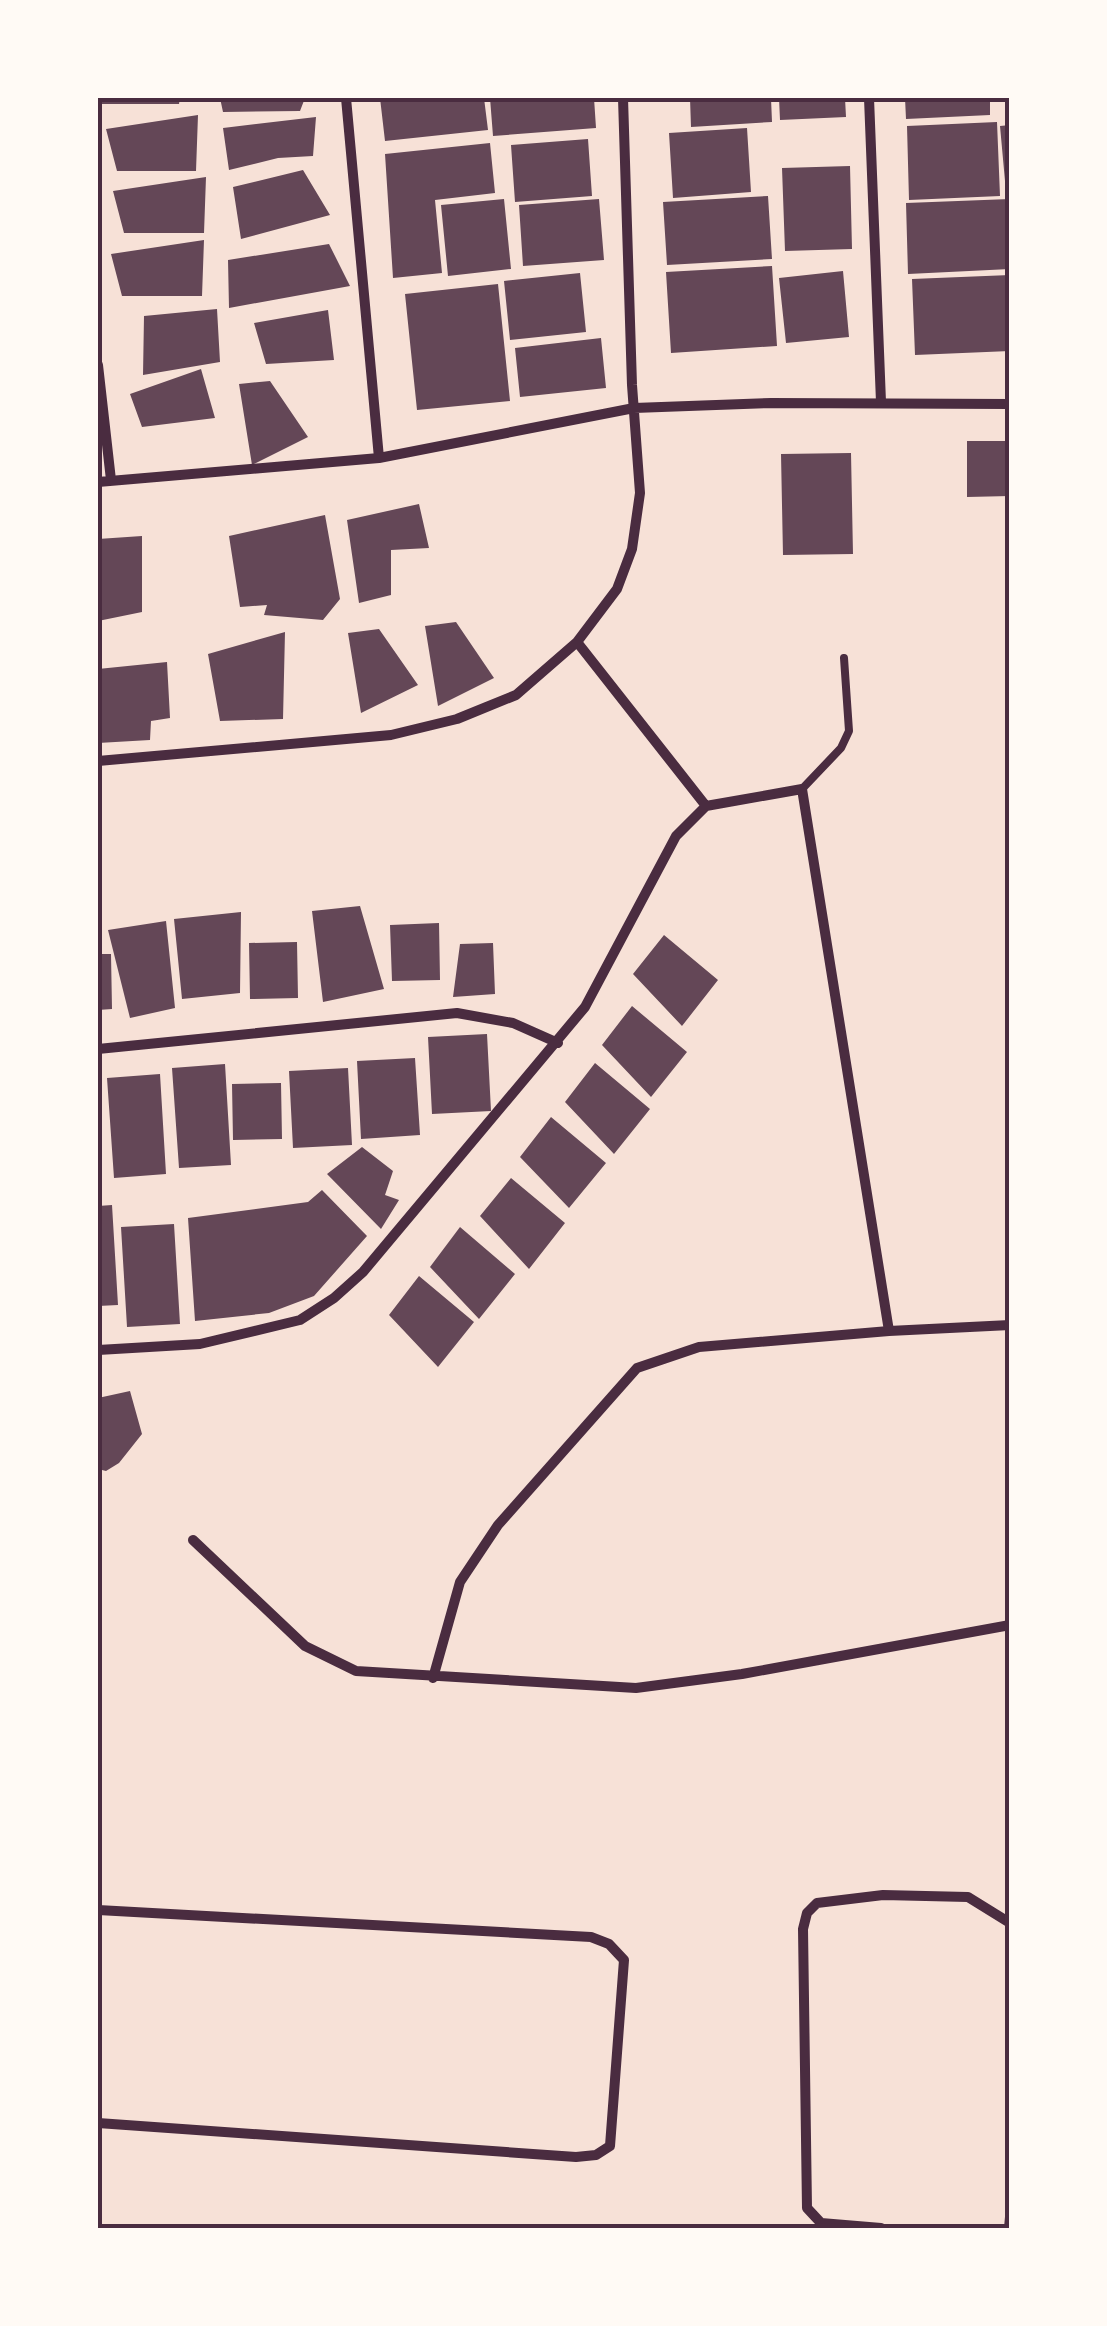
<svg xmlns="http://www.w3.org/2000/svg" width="1107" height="2326" font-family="Montserrat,sans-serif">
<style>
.building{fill:#644757}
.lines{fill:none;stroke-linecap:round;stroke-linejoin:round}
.service{stroke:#4a2c40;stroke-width:8}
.minor{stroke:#4a2c40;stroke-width:10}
.neatline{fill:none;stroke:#4a2c40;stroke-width:4}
</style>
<rect width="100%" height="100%" fill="#f7e1d7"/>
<!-- building -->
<path class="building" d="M98,98H180L179,104H100Z
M220,98H305L300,111L223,112Z
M380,98H484L488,130L385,141Z
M490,98H594L596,128L493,136Z
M690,98H771L772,122L691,127Z
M779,98H845L846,117L780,120Z
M905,98H990V115L906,119Z
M198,115L196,171H117L106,129Z
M316,117L313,156L278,158L229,170L223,128Z
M997,122L1000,196L909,200L907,126Z
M1010,125V192H1006L1000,126Z
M747,128L751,192L673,198L669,133Z
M588,139L592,196L515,202L511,145Z
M490,143L495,193L435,200L442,273L393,278L385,154Z
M850,166L852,249L785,251L782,168Z
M303,170L330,215L241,239L233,187Z
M206,177L204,233H124L113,191Z
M768,196L772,259L667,265L663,202Z
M504,199L511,269L448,276L441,205Z
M599,199L604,260L523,266L519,205Z
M1010,199V269L908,274L906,203Z
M204,240L202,296H122L111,254Z
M329,244L350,286L229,308L228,260Z
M772,266L777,346L671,353L666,272Z
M843,271L849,337L786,343L779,278Z
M580,273L586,332L510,340L504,281Z
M1010,275V351L915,355L912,279Z
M498,284L510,401L417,410L405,294Z
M217,309L220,362L143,375L144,316Z
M328,310L334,360L266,364L254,323Z
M601,338L606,388L520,397L515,348Z
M201,369L215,418L142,427L130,394Z
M270,381L308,437L252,465L239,384Z
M967,441H1010V496L967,497Z
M851,453L853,554L783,555L781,454Z
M419,504L429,548L391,550V595L359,603L347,520Z
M325,515L340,599L323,620L264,615L267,605L240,607L229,536Z
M142,536V612L98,621V539Z
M456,622L494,678L438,706L425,626Z
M379,629L418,685L361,713L348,633Z
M285,632L283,719L220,721L208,654Z
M167,662L170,718L151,721L150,740L98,743V669Z
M360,906L384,989L323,1002L312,911Z
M241,912L240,993L182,999L174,919Z
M166,921L175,1008L130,1018L108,930Z
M439,923L440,980L392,981L390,925Z
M664,935L718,980L682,1026L633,974Z
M297,942L298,998L250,999L249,943Z
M493,943L495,994L453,997L460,944Z
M98,954H111L112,1009L98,1010Z
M632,1006L687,1052L651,1097L602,1045Z
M487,1034L491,1111L432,1114L428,1037Z
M415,1058L420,1135L361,1139L357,1061Z
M595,1063L650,1109L614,1154L565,1102Z
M225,1064L231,1165L179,1168L172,1068Z
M348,1068L352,1145L293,1148L289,1071Z
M160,1074L166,1174L114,1178L107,1078Z
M281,1083L282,1139L233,1140L232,1084Z
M551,1117L606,1163L569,1208L520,1157Z
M362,1147L393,1171L385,1195L399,1200L381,1229L327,1174Z
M511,1178L565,1223L529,1269L480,1216Z
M322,1190L367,1236L314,1296L269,1313L195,1321L188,1218L308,1202Z
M112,1205L118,1305L98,1306V1206Z
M174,1224L180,1324L127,1327L121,1227Z
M460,1227L515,1274L479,1319L430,1267Z
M419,1276L474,1322L438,1367L389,1315Z
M130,1391L142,1434L119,1463L106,1471L98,1469V1398Z"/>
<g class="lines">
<!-- service -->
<path class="service" d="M802,789L841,748L849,731L844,658"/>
<!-- minor -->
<path class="minor" d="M346,98L379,458
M869,98L881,402
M98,365L111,480
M98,482L379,458L634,408L771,403L1010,404
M577,642L706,806
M98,761L391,735L457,719L516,695L577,642L617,589L632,549L640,493L632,385L623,98
M98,1049L457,1013L513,1023L558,1043
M98,1350L200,1344L300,1320L334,1298L363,1272L585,1007L676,836L706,806L802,789L889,1331
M193,1540L305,1646L356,1671L636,1688L742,1674L1010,1625
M433,1678L460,1582L498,1525L637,1368L699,1347L889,1331L1010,1325
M98,1910L591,1937L609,1944L624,1960L610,2146L596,2155L576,2157L98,2123
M881,2228L821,2223L807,2208L803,1929L807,1913L817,1903L883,1895L968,1897L1010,1923
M1009,2228L1010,2217"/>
</g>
<!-- border -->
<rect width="1107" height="2326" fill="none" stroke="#fffaf5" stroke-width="200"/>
<rect x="100" y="100" width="907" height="2126" class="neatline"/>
</svg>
